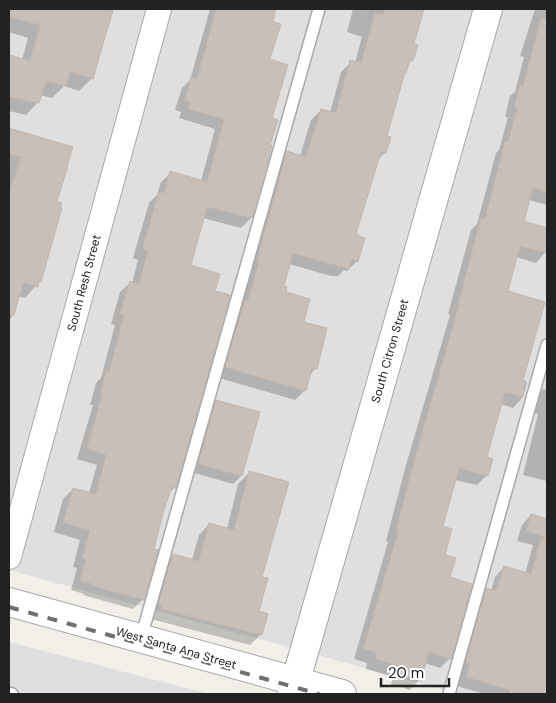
<svg xmlns="http://www.w3.org/2000/svg" width="556" height="703" font-family="'DM Sans',sans-serif">
<style>
.residential{fill:#e0dfdf}
.shadow{fill:#0003}
.building{fill:#c7bfb8;stroke:#c4b6ab}
.lines{fill:none;stroke-linecap:round;stroke-linejoin:round}
.service-casing{stroke:#a9a9a9;stroke-width:14}
.minor-casing{stroke:#a9a9a9;stroke-width:26}
.tertiary-casing{stroke:#a9a9a9;stroke-width:30}
.service{stroke:#fff;stroke-width:11}
.minor{stroke:#fff;stroke-width:24}
.tertiary{stroke:#fff;stroke-width:28}
.rail{stroke:#707070;stroke-width:4;stroke-dasharray:10 10;stroke-linecap:butt}
.labels{text-anchor:middle;dominant-baseline:central;stroke-width:4;stroke-linejoin:round;paint-order:stroke}
.street-label{font-size:12px;fill:#222;stroke:#fff}
</style>
<rect width="100%" height="100%" fill="#f2efe9"/>
<!-- residential -->
<path class="residential" d="M9,9H547V694H459L9,570Z
M9,642L209,694H9Z"/>
<!-- shadow -->
<path class="shadow" d="M9,9H114L92,78L79,91L64,86L52,98L40,95L38,102L26,115L9,111V56L22,60L28,38L9,32Z
M210,9H275L271,23L268,60L270,119L269,146L271,147L251,218L241,228L203,218L189,266L213,292L175,487L168,494L162,513L143,599L133,609L83,595L84,594L71,590L77,568L73,567L80,540L54,532L63,499L73,489L89,493L97,465L77,459L93,405H90L96,383L101,378L115,325L111,324L120,292L130,283H132L138,260L133,258L149,203L157,195L161,182L171,173L201,181L215,129L179,118L181,112L175,110L182,88L190,80Z
M353,9H422L413,45L412,60L407,66L403,75L386,137L385,153L377,160L355,234L357,261L347,271L344,270L338,276H331L289,264L282,287L302,323L316,368L309,376L305,390L295,400L216,377L277,162L287,152L300,156L311,120L321,110L330,113L341,72L351,62L355,63L362,37L347,32Z
M535,9H547V205L529,200L523,222L547,229V250L536,263L516,257L506,292L522,381L527,383L523,397L513,408L500,404L485,458L487,475L477,485L455,480L441,527L444,556L449,578L450,658L440,668L425,663L420,679L410,690L391,684L393,677L366,669L367,663L354,659L388,542L386,541L406,465L450,315L448,314L471,230L477,224L496,153L499,150L508,117H505L510,96L515,92L524,57L520,56Z
M9,129L71,148L55,202L40,281L25,298L18,296L12,317L9,320Z
M543,389L547,390V481L523,475L538,414L530,411L534,398Z
M216,402L241,476L233,484L191,472L208,410Z
M249,473L261,577L257,611L261,634L250,645L151,619L162,566L173,555L192,560L199,535L209,524L227,529L238,484Z
M547,511V694H484L457,686L461,674L457,672L477,599L487,590L491,591L495,577L504,567L525,574L533,545L517,541L522,525L531,515L545,519Z"/>
<!-- building -->
<path class="building" d="M9,9H113L93,79L70,72L66,86L46,81L39,103L9,97V55L30,61L40,25L9,17Z
M216,9H276L273,22L281,24L270,59L288,65L272,118L278,120L270,145L272,146L252,218L207,207L191,265L220,274L215,291L230,295L176,488L172,487L163,513L154,549L158,550L144,600L92,586L93,584L80,581L86,559L82,558L90,530L63,523L73,488L96,494L106,455L87,449L102,395H100L106,371L109,372L124,315L120,314L130,281L139,284L148,250L142,249L159,192L164,193L170,171L207,182L224,119L188,109L190,102L185,100L191,77L197,79Z
M385,9H424L414,44L418,45L413,61L410,60L406,73L405,72L387,136L391,137L386,153L381,152L356,234H358V236L365,238L358,262L351,259L349,269L293,253L284,286L287,287L286,292L310,299L304,322L327,328L317,369L312,368L306,391L225,367L245,300L248,301L259,262L257,261L287,151L306,157L321,109L336,113L350,60L361,63L375,13L383,15Z
M541,18L547,19V192L533,188L524,221L547,228V253L520,246L508,291L545,302L523,380L526,381L522,397L505,392L487,457L493,459L488,476L459,468L443,526L452,529L445,555L456,558L450,577L472,584L451,659L429,652L421,680L400,674L402,667L375,659L377,653L363,649L398,532L396,531L416,454L459,305L458,304L481,218L485,219L505,141L508,142L517,107H514L520,85L523,86Z
M9,128L73,147L67,166H68L57,201L62,203L60,207L62,208L41,282L39,281L38,287L23,283L14,315L9,314V193L21,157L9,154Z
M216,400L260,412L242,476L198,464Z
M249,471L289,482L262,577L268,578L259,611L268,614L262,635L161,609L162,605L158,604L173,554L199,561L209,523L234,530Z
M531,514L547,519V538L526,531Z
M541,538H547V694H509L510,690L466,677L470,664L465,663L486,588L496,591L504,566L531,574Z"/>
<g class="lines">
<defs>
<path id="service" d="M141,638L319,9
M9,693L12,694
M449,694L547,345"/>
<path id="minor" d="M9,557L159,9"/>
<path id="tertiary" d="M9,602L342,694
M292,694L488,9"/>
</defs>
<!-- service casing -->
<use href="#service" class="service-casing"/>
<!-- minor casing -->
<use href="#minor" class="minor-casing"/>
<!-- tertiary casing -->
<use href="#tertiary" class="tertiary-casing"/>
<!-- service -->
<use href="#service" class="service"/>
<!-- minor -->
<use href="#minor" class="minor"/>
<!-- tertiary -->
<use href="#tertiary" class="tertiary"/>
<!-- rail -->
<path class="rail" d="M9,607L319,694"/>
</g>
<g class="labels">
<!-- street labels -->
<g class="street-label">
<text transform="translate(84 283) rotate(-75)">South Resh Street</text>
<text transform="translate(390 351) rotate(-74)">South Citron Street</text>
<text transform="translate(176 648) rotate(16)">West Santa Ana Street</text>
</g>
</g>
<!-- border -->
<rect width="556" height="703" fill="none" stroke="#222222" stroke-width="20"/>
<!-- scale -->
<path d="M381 678v8h68v-8" fill="none" stroke="#222222" stroke-width="2.5"/>
<text x="388" y="678" font-size="15" fill="#222222" stroke="#ffffff" stroke-width="4" paint-order="stroke">20 m</text>
</svg>
